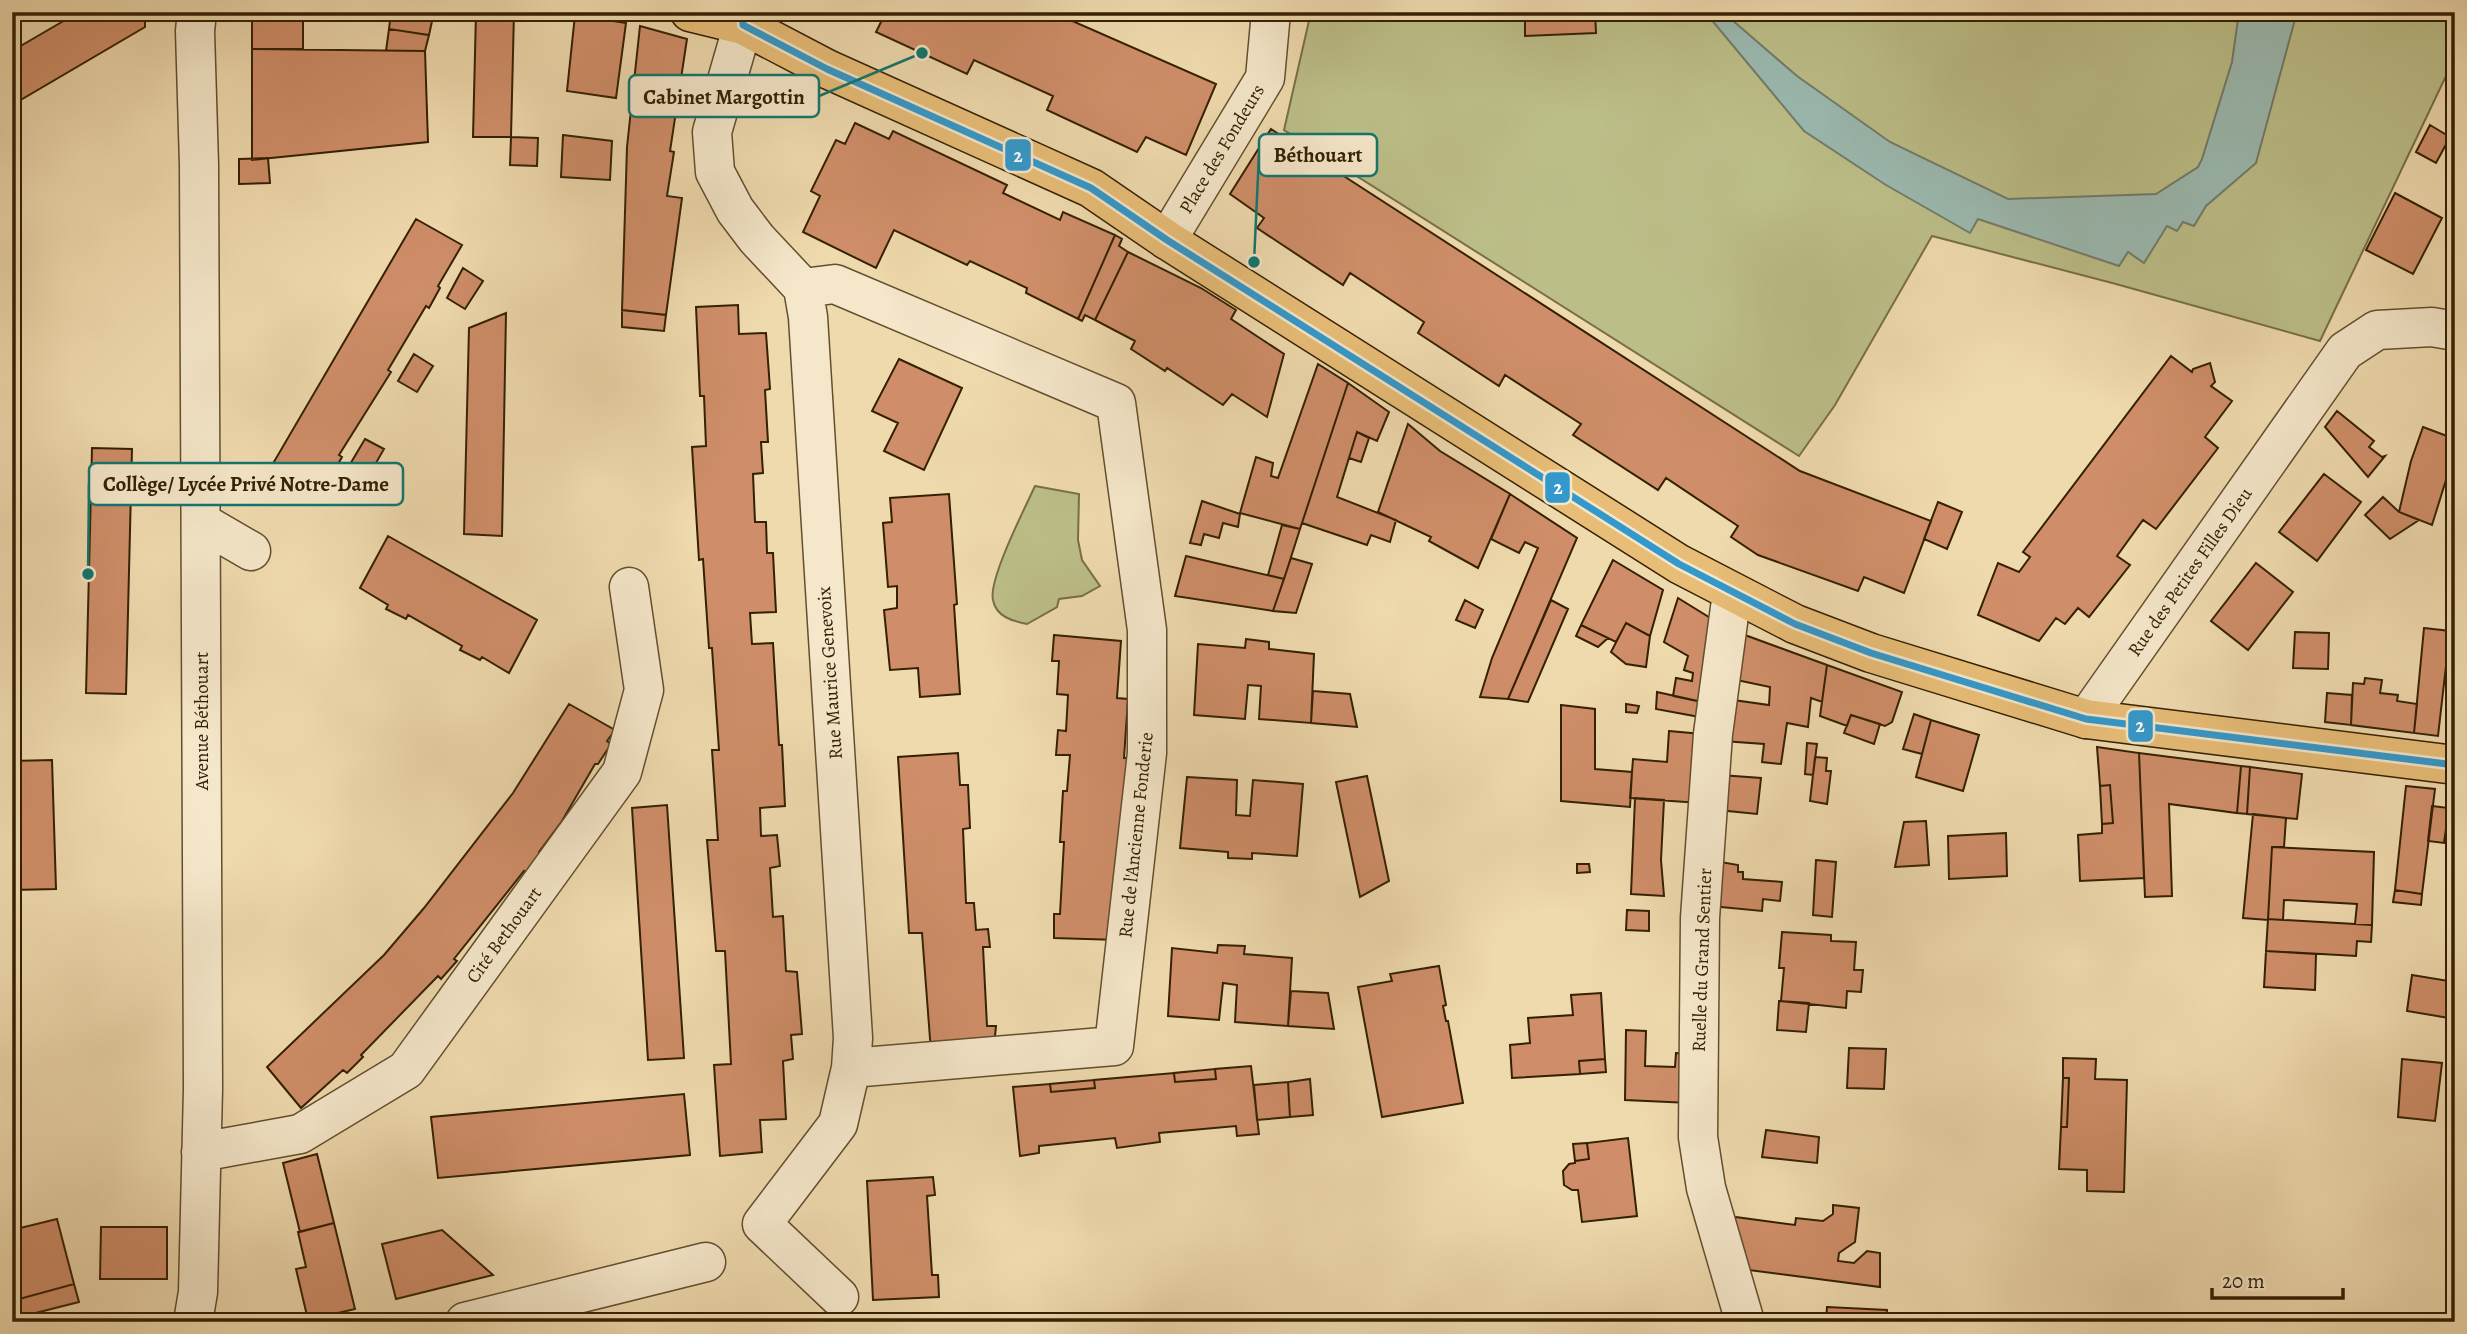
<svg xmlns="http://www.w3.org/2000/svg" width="2467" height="1334" font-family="Alegreya,serif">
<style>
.green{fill:#bcbe88;stroke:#786f46;stroke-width:2}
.water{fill:#9bbab1;stroke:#727c6b;stroke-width:2}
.building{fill:#cf8e69;stroke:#342003;stroke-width:2}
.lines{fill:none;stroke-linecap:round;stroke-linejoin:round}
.minor-casing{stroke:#634e2e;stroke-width:41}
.major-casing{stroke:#342003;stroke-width:41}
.minor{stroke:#f5e7ca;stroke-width:38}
.major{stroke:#e8bd77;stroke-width:38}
.bus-1-casing{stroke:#f5e7ca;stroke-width:12}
.bus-1{stroke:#39c;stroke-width:7}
.labels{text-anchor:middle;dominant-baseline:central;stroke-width:5;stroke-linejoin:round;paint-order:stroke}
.street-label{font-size:19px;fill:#342003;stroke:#f5e7ca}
.leader{fill:none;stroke:#0f766e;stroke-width:2.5}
.callout-dot{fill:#0f766e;stroke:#f5e7ca;stroke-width:2.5}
.callout{fill:#f5e7ca;stroke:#0f766e;stroke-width:2.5}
.callout-label{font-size:21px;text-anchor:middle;font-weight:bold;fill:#342003}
.line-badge{stroke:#f5e7ca;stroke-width:2.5}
.badge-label{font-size:19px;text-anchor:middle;font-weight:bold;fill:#fff}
</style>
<rect width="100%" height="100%" fill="#efdaae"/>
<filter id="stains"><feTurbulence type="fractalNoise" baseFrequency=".00286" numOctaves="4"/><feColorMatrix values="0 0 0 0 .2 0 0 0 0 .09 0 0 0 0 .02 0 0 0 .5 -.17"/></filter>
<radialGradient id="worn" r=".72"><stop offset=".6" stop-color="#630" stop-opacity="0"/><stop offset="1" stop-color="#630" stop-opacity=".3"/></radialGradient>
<!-- green -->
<path class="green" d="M1311,12H2449L2455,19V57L2320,341L2116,284L1932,236L1835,405L1799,456L1284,130Z
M1035,486L1079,494L1078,540L1082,560L1100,586L1082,596L1059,599L1057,607L1027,624C1013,621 996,617 993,600C988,580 1025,508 1035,486Z"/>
<!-- water -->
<path class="water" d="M1705,12H1732L1731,19L1797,76L1890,142L2008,199L2156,194L2198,167L2202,159L2232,62L2239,12H2297L2256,163L2206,206L2194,226L2183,222L2177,231L2167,226L2144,263L2128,252L2119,266L1978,219L1970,233L1886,185L1804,131Z"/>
<!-- building -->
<path class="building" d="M79,12H145V27L12,105V51Z
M252,12H303V49H252Z
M391,12H434L429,35L389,29Z
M476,12H514L511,137H473Z
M864,12H1052L1216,84L1186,155L1146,137L1137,152L1047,110L1053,96L974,60L967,74L876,32L882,20Z
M1359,12H1392V15L1359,16Z
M1525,12H1595L1596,33L1525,36Z
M575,15L626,23L616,98L567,91Z
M640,26L687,39L670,151L674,152L667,196L682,198L666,315L622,310L627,147Z
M389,29L429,35L425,51H386Z
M252,49L425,51L428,142L252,160Z
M855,123L889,139L893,131L1007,185L1003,193L1060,220L1063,212L1115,235L1078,319L1026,293L1027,288L970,261L967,265L894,230L876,268L803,232L820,196L811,191L836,140L845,144Z
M2430,125L2450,137L2436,163L2416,152Z
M1271,129L1800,471L1931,521L1904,593L1864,577L1858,591L1758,555L1731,537L1738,526L1666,478L1658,490L1573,435L1581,424L1505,375L1499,386L1418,333L1424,322L1350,273L1343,285L1257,228L1264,218L1230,194Z
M563,135L612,141L610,180L561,177Z
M511,137L538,138L537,166L510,165Z
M268,158L270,183L239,184V159Z
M2395,193L2442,218L2413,274L2366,250Z
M416,219L462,245L438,286L440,288L429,308L426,306L388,370L391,372L339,455L342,457L333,473L331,472L315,498L268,472Z
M1115,235L1122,239L1119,246L1128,252L1095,320L1085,315L1082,321L1078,319Z
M1128,252L1201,288L1236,310L1231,319L1284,354L1267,417L1232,394L1223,405L1167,368L1165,371L1131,349L1135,341L1095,320Z
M463,268L483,281L465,309L447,298Z
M738,305L739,334L766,333L770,389L765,390L768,442H761L763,473L753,474L755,522H766L767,553H773L776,612L750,613L752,644L773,643L779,745H782L785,806L760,808L761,836L777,835L780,866L770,868L773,917L783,916L786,971L797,972L802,1034L791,1035L793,1059L783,1061L786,1119L760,1120L762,1152L720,1156L714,1065L731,1064L725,951H716L707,840H718L712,750H719L712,648H709L703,559L699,560L692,447L706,446L704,396H700L696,307Z
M622,310L666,315L664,331L622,327Z
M506,313L502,536L464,534L469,328Z
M414,354L433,366L417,392L398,381Z
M2171,356L2192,372L2193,369L2210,363L2215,382L2211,386L2232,401L2205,437L2218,448L2156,529L2143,520L2117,556L2130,565L2089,617L2078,608L2065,624L2056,618L2039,641L1978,615L1998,563L2019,572L2030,557L2023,552Z
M899,359L962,388L924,470L884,451L898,423L872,411Z
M1318,364L1348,383L1300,529L1240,513L1256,457L1273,463L1271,476L1278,478Z
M1348,383L1389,412L1377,441L1357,432L1337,497L1396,520L1390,542L1371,535L1367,545L1302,523Z
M2337,411L2374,441L2369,447L2382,457L2385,456L2368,477L2325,427Z
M1408,424L1440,451L1510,494L1478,568L1429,541L1431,537L1378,512Z
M2423,427L2455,439V451L2432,525L2399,512L2411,461Z
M1357,432L1369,438L1361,462L1349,458Z
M365,439L384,449L368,477L349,466Z
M92,448L132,449L126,694L86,693Z
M2324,474L2361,502L2317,561L2279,532Z
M949,494L957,604L954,605L960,694L920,697L918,668L890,670L884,610L897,608V586L888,587L883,523L892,522L890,498Z
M1510,494L1577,538L1508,699L1480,697L1492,658L1538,548L1525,542L1519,553L1491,539Z
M2383,497L2399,512L2419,520L2390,539L2365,515Z
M1202,501L1240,514L1238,527L1223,523L1219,538L1204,534L1201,545L1190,543Z
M1938,502L1962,512L1947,549L1924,539Z
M1282,525L1300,529L1284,579L1268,575Z
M388,536L537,620L509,673L482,657L480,660L460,650L462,646L408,615L406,619L386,609L388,605L360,588Z
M1186,556L1284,579L1273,611L1175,596Z
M1291,558L1312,564L1296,613L1273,611Z
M1613,560L1663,590L1650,636L1626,623L1616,642L1581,625Z
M2256,563L2293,592L2248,650L2211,621Z
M1678,598L1720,624L1707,703L1673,696L1676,678L1692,681L1693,673L1684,670L1688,656L1664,642Z
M1465,600L1483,610L1475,628L1456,620Z
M1551,600L1568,609L1528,702L1508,699Z
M1626,623L1650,636L1646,667L1626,664L1611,652Z
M1581,625L1608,638L1598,647L1576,636Z
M2424,628L2450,631L2438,736L2414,733Z
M1734,631L1827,665L1822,702L1811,698L1808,727L1787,723L1781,764L1762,762L1764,744L1723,741L1726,699L1769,705L1770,687L1727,678Z
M2295,632L2329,633L2328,669L2293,668Z
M1054,635L1121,641L1117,698L1128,699L1124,758H1128L1118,940L1054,938V914H1060L1064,842H1060L1063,791H1067L1070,755H1056L1058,730L1066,731L1068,695L1057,694L1059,661H1052Z
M1246,639L1269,642V649L1314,654L1311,723L1259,719L1261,686L1248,685L1245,719L1194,715L1198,644L1245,648Z
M1827,665L1902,692L1892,722L1885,726L1851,715L1847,726L1820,716Z
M2365,678L2382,680L2380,693L2398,695L2397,701L2417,704L2414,733L2351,725L2353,683L2364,684Z
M1313,691L1350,694L1357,727L1311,723Z
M1657,692L1707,703L1705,718L1656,709Z
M2327,693L2352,695L2351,725L2325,722Z
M569,704L615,730L607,741L611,744L598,764H595L562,821L539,852L542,854L528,874L524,871L454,959L457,961L441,979L438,976L361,1055L363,1057L347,1073L343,1070L301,1108L267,1067L384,955L424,908L513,793Z
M1626,704L1639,706L1637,713L1626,712Z
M1561,705L1595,709V769L1632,772L1630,807L1561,801Z
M1914,714L1931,720L1922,754L1903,749Z
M1851,715L1880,724L1874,744L1844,733Z
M1931,720L1979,735L1963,791L1916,777Z
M1669,731L1702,734L1699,803L1630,798L1633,759L1667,762Z
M1807,743L1817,744L1813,775L1805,774Z
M2097,747L2139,753L2144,878L2080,881L2078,835L2102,833V824L2113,823L2110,785L2100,786Z
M958,753L960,785H968L970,828L963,829L966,903H974L976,930L988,929L990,947H983L987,1026H996L994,1046L931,1052L922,933H909L898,757Z
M2139,753L2241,766L2237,813L2169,804L2172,896L2145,897Z
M1815,757L1827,758L1826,771H1831L1827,804L1810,801Z
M52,760L56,889L12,890V761Z
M2241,766L2250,767L2247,814L2237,813Z
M2250,767L2302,774L2297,819L2247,814Z
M1720,775L1761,778L1757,814L1718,810Z
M1367,776L1389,881L1360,897L1336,782Z
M1187,777L1237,780L1236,815L1250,816L1253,780L1303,784L1297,856L1252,853V859L1228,858V852L1180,848Z
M2110,785L2113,823L2102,824L2100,786Z
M2406,786L2435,789L2422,894L2395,890Z
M1635,798L1664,800L1661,860L1664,896L1631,894Z
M667,805L684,1058L648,1060L632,808Z
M2432,806L2449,808L2444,843L2428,841Z
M2253,814L2286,818L2284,847H2272L2268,920L2243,918Z
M1926,821L1929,865L1895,867L1904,822Z
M2006,833L2007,876L1949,879L1948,836Z
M2272,847L2374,852L2372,925L2355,924L2357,904L2284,900L2283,920L2268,919Z
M1816,860L1836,862L1832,917L1813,915Z
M1715,861L1738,865V872H1743V879L1782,882L1780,901L1763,899L1762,911L1711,906Z
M1577,864H1589L1590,872L1577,873Z
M2395,890L2422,894L2421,905L2393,902Z
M1627,910L1649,911V931L1626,930Z
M2268,919L2372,925L2371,942L2357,941L2356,956L2266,951Z
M1782,932L1831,935V941L1856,942L1854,970H1863L1861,992L1847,991L1846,1008L1781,1001L1784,968H1779Z
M1218,945L1245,946L1244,954L1292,958L1288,1026L1235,1022L1237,985L1223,983L1219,1020L1168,1016L1172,948L1217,953Z
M2266,951L2316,954L2315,990L2264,987Z
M1439,966L1446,1005L1443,1006L1446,1021H1448L1463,1103L1382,1117L1358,987L1392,981L1390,974Z
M2412,975L2455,982V1019L2407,1011Z
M1291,991L1328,993L1334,1029L1288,1026Z
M1601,993L1605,1059L1579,1061L1580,1074L1512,1078L1510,1045L1530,1043L1528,1018L1573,1015L1571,995Z
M1779,1001L1809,1003L1806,1032L1777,1030Z
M1626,1030L1646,1031L1645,1066L1675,1067L1676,1053L1691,1054L1690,1103L1625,1100Z
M1849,1048L1886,1049L1884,1089L1847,1088Z
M2063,1058L2096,1059L2095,1079L2127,1080L2124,1192L2087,1191V1170L2059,1169L2061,1127H2067L2069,1078H2063Z
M1605,1059L1606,1072L1580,1074L1579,1061Z
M2402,1059L2442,1063L2435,1121L2398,1117Z
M1251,1066L1259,1134L1237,1136L1236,1126L1159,1133L1160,1142L1117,1148L1115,1138L1039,1146V1153L1020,1156L1013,1087L1050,1084L1051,1092L1095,1088L1094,1080L1174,1073L1175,1082L1216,1079L1215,1069Z
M1215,1069L1216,1079L1175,1082L1174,1073Z
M2063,1078H2069L2067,1127H2061Z
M1310,1079L1313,1115L1290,1117L1288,1082Z
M1094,1080L1095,1088L1051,1092L1050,1084Z
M1288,1082L1290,1117L1257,1120L1254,1085Z
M684,1094L690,1155L438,1178L431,1117Z
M1766,1130L1819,1137L1817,1163L1762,1157Z
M1628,1138L1637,1216L1582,1222L1578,1190H1572L1564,1185L1563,1171L1569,1164L1575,1163V1161L1589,1159L1587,1143Z
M1587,1143L1589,1159L1575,1161L1573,1144Z
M317,1154L334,1223L300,1232L283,1163Z
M933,1177L935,1195L927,1196L932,1275H938L939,1297L873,1300L867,1181Z
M1833,1205L1859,1208L1855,1242L1839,1253L1838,1261L1854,1263L1867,1251L1880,1253V1287L1741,1269L1728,1216L1795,1225L1796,1218L1823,1221L1833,1214Z
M57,1219L74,1284L12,1301V1230Z
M334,1223L355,1309L308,1320L296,1269L306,1267L298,1232Z
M101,1227H167V1279H100Z
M442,1230L493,1275L396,1299L382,1244Z
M74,1284L79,1302L12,1319V1301Z
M1827,1307L1887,1310L1886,1322H1826Z"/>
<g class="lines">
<defs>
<path id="minor" d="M743,25L712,132L715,172L735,210L757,239L803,288L808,317L853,1038L851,1068L838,1124L762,1224L839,1297
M1167,240L1265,78L1271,12
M803,288L835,284L1116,403L1147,630V753L1114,1046L851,1068
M201,522L251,551
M1732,593L1713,734L1700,918L1698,1137L1706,1188L1745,1322
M2086,719L2345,351L2377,330L2432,327L2455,331
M201,1152L300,1134L406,1070L622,772L644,690L629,587
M193,1322L198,1292L203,1089L199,165L195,31L197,12
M465,1322L706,1262"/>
<path id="major" d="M690,12L743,25L827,69L1091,188L1167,240L1679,564L1795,624L1871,653L2086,719L2455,765"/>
</defs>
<!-- minor casing -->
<use href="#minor" class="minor-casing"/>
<!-- major casing -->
<use href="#major" class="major-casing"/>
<!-- minor -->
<use href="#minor" class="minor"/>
<!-- major -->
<use href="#major" class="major"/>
<defs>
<path id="bus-1" d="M742,12L743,25L827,69L1091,188L1167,240L1679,564L1795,624L1871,653L2086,719L2455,765"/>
</defs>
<!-- bus-1 casing -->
<use href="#bus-1" class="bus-1-casing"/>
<!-- bus-1 -->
<use href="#bus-1" class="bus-1"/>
</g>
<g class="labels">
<!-- street labels -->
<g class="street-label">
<text transform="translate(1222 149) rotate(-59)">Place des Fondeurs</text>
<text transform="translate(2190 572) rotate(-55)">Rue des Petites Filles Dieu</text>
<text transform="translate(830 673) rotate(-94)">Rue Maurice Genevoix</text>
<text transform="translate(202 721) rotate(-90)">Avenue Béthouart</text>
<text transform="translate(1136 835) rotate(-84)">Rue de l'Ancienne Fonderie</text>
<text transform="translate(504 935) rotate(-54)">Cité Bethouart</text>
<text transform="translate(1702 960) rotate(-88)">Ruelle du Grand Sentier</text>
</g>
</g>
<!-- callouts -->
<path class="leader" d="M922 53L819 96M1254 262L1259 155M88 574L89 484"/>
<g class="callout-dot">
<circle cx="922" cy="53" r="7"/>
<circle cx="1254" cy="262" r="7"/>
<circle cx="88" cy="574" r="7"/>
</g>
<g class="callout">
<rect x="629" y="75" width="190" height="42" rx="7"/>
<rect x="1259" y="134" width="118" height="42" rx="7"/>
<rect x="89" y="463" width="314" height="42" rx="7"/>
</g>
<g class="callout-label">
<text x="724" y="104">Cabinet Margottin</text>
<text x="1318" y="162">Béthouart</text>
<text x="246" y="491">Collège/ Lycée Privé Notre-Dame</text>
</g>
<g class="line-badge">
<rect x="1004" y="138" width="28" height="34" rx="7" fill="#39c"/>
<rect x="1544" y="471" width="27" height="33" rx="7" fill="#39c"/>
<rect x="2127" y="709" width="27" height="34" rx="7" fill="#39c"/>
</g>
<g class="badge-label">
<text x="1018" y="162">2</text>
<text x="1558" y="494">2</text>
<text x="2140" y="732">2</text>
</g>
<!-- margin -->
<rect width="2467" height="1334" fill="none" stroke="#efdaae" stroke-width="42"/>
<rect x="14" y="14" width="2439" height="1306" fill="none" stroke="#342003" stroke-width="3.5"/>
<rect x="21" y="21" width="2425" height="1292" fill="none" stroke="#342003" stroke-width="2"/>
<!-- scale -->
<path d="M2212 1288v10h131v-10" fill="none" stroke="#342003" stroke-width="3.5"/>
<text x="2222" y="1288" font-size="21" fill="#342003" stroke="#f5e7ca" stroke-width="5" paint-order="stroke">20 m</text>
<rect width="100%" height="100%" filter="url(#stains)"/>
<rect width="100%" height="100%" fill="url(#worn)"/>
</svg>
